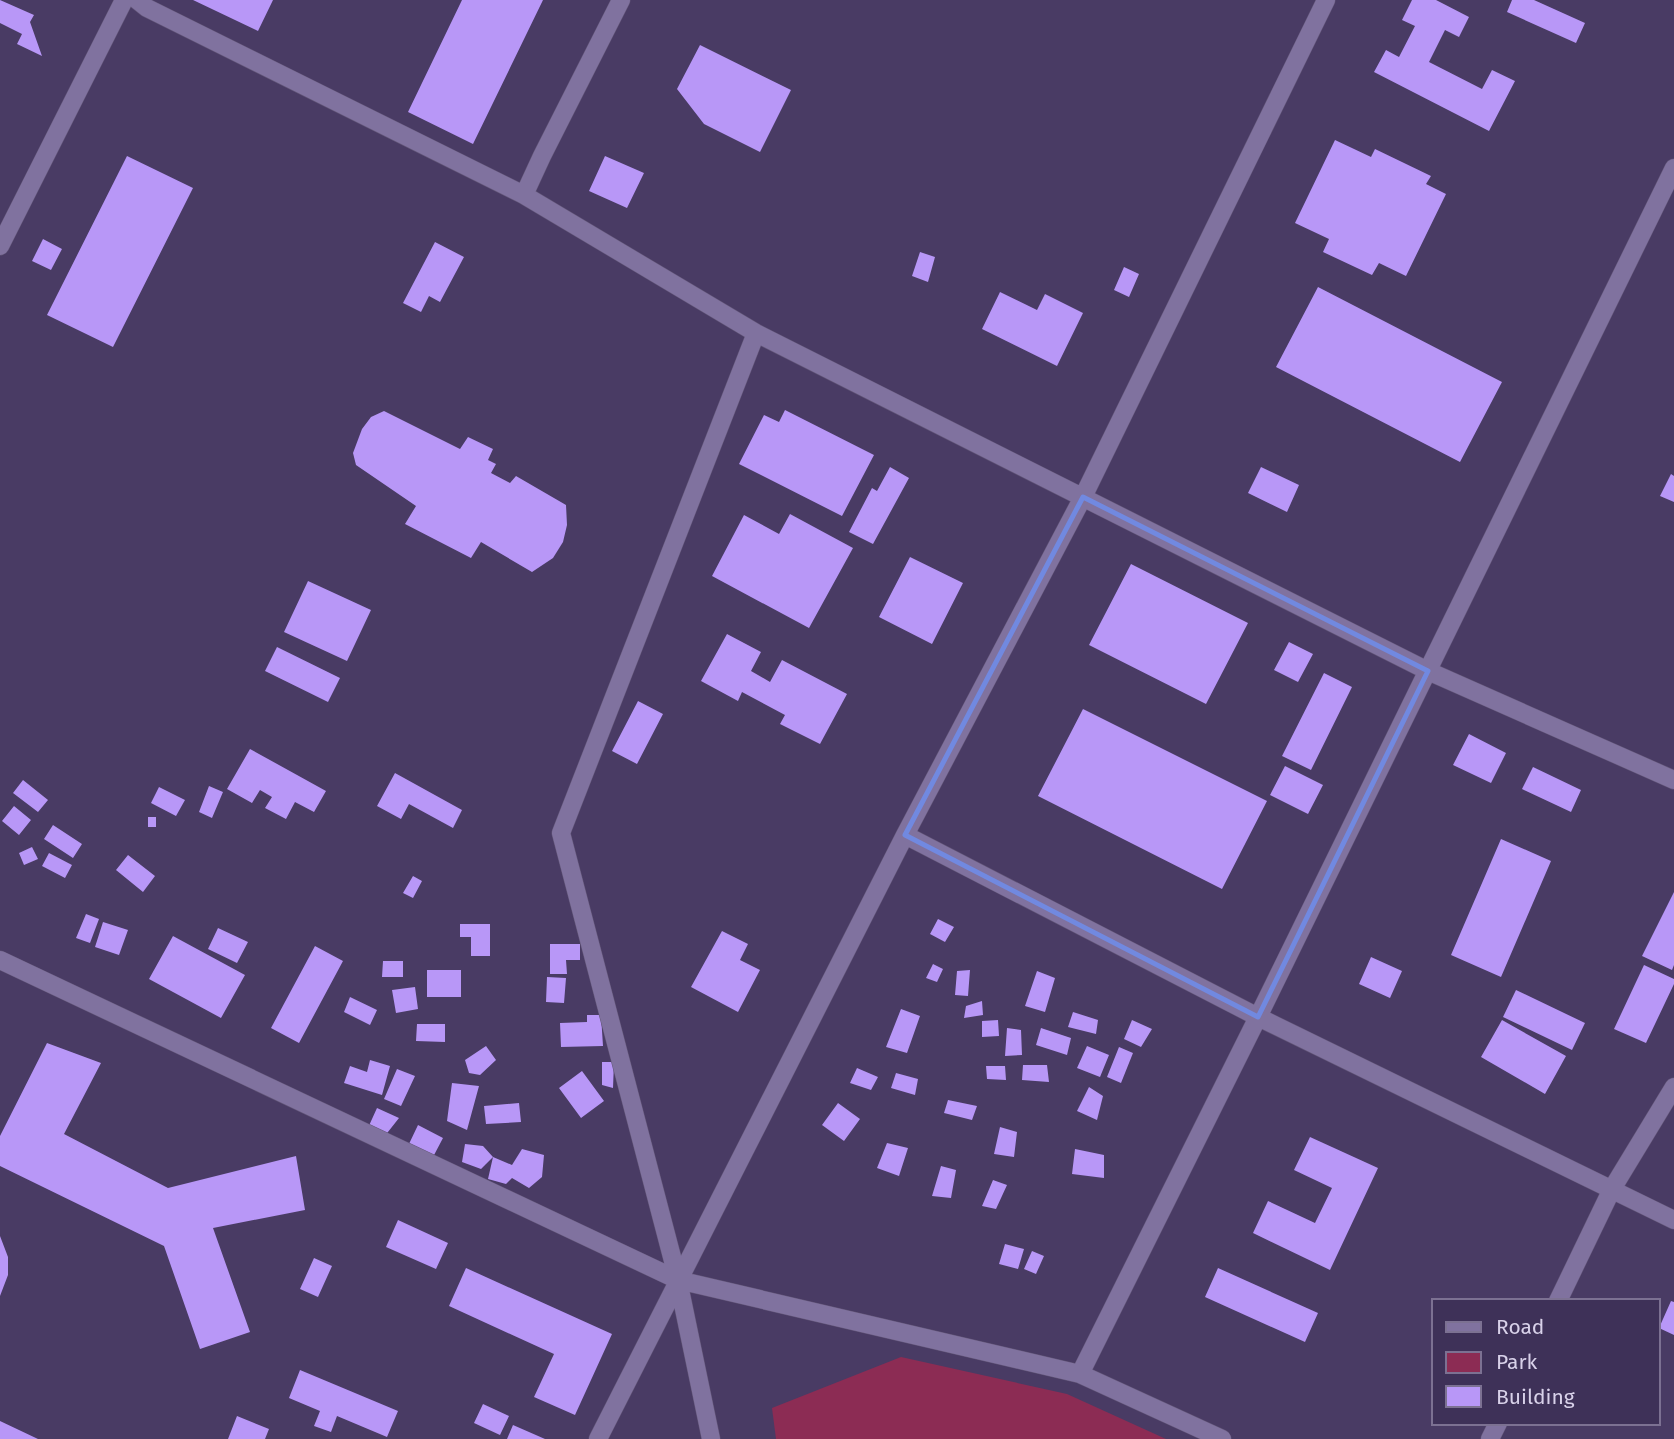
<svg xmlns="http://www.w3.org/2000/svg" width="1674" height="1439" font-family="'Fira Sans',sans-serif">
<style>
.green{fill:#8c2c54}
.building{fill:#b897f7}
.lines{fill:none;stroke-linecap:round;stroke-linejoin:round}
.street-casing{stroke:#625678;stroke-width:19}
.street{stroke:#80729f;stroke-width:18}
.marked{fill:none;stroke:#7189e0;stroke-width:5;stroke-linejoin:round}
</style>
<rect width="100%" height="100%" fill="#493b64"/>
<!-- green -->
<path class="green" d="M901,1357L1067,1394L1166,1439H776L772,1408Z"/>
<!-- building -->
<path class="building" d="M0,0L34,15L30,22L42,56L17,44L22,34L0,23Z
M193,0H273L258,31Z
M462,0H543L473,144L408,112Z
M1412,0H1436L1469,17L1459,37L1445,30L1429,62L1482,89L1492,70L1515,81L1489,131L1374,72L1386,50L1399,57L1415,26L1402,20Z
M1512,0H1534L1585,23L1576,43L1507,12Z
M700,45L791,90L760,152L704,124L677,89Z
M1335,140L1371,157L1375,149L1431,176L1426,184L1446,194L1406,276L1379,263L1372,275L1323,252L1329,239L1295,223Z
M127,156L193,188L113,347L47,315Z
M605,156L644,173L627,208L589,191Z
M43,239L62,249L51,270L32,261Z
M435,242L464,257L440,302L429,296L421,312L403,303Z
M920,252L935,257L928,282L912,276Z
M1124,267L1139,274L1129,297L1114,290Z
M1318,287L1502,382L1460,462L1276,367Z
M1000,292L1037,310L1045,294L1083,313L1057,366L982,329Z
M785,410L874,455L842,516L739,464L764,415L779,422Z
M384,411L460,449L468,437L493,449L488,460L496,464L491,473L510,483L516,476L566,505L567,525L563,542L553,558L532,572L481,542L471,558L405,524L416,506L356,465L353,453L362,429L371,417Z
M890,467L909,478L873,544L849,532L872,488L877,491Z
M1261,467L1299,485L1287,512L1248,493Z
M1671,474L1674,476V502L1660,496Z
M790,514L853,548L809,628L712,576L744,515L779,534Z
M910,557L963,583L932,644L879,617Z
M1131,564L1248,623L1206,704L1089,645Z
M308,581L371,610L347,661L284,632Z
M727,634L761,652L751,671L770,682L782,660L847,694L820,744L780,724L785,715L742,692L738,701L701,681Z
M1289,642L1313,654L1298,682L1274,670Z
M277,647L340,678L328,702L265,671Z
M1324,673L1352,687L1311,770L1282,756Z
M638,701L663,714L637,764L612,751Z
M1083,709L1267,801L1222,889L1038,796Z
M1469,734L1506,753L1491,783L1453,765Z
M250,749L326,791L314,812L295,802L286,819L265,808L272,797L260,790L252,803L227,789Z
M1285,766L1323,785L1308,814L1270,795Z
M1533,767L1581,790L1571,812L1522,789Z
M395,773L462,810L453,828L409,804L401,819L377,806Z
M23,780L48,800L38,812L13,793Z
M209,786L223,792L212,818L199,812Z
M159,787L185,800L176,816L151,803Z
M14,806L31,820L19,835L2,821Z
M148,817H156V827H148Z
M53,825L82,844L73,858L44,839Z
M1501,839L1551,861L1501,977L1451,955Z
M32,847L38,859L24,865L19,853Z
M49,853L72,865L65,878L42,866Z
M128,855L155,876L143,892L116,870Z
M413,876L422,881L413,898L403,893Z
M1674,892V965L1672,970L1642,956Z
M86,914L99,919L90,943L76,938Z
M938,919L954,927L945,942L930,934Z
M103,922L128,930L119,955L95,947Z
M460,924H490V956H471V937H460Z
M218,928L248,942L237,963L208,949Z
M722,931L748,944L740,960L760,970L738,1012L691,987Z
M173,936L245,975L221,1018L149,979Z
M550,944H580V960H566L567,974H550Z
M315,946L343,961L299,1043L271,1028Z
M1371,957L1402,971L1390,998L1359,984Z
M383,961H403V977H382Z
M933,964L943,969L937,982L926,978Z
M1644,965L1674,979V984L1646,1043L1614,1029Z
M427,970H461V997H427Z
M970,970L968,996L955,995L957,971Z
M1037,971L1055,978L1045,1012L1025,1006Z
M547,977L566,978L564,1003L546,1002Z
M415,987L418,1009L396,1013L392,990Z
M1516,990L1585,1023L1572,1050L1503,1017Z
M350,997L377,1010L370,1025L344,1012Z
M982,1001L983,1015L964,1018L966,1006Z
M901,1009L920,1016L907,1053L886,1047Z
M1073,1012L1098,1020L1096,1034L1068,1027Z
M587,1015H601L603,1046L561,1047L560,1023L587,1022Z
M998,1020L999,1036L982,1037V1021Z
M1132,1020L1152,1029L1141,1047L1124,1039Z
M1502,1020L1566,1056L1545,1094L1481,1057Z
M417,1024H445V1042L416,1041Z
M1007,1028L1021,1030L1022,1055L1005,1056Z
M1041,1028L1071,1038L1067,1055L1036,1045Z
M47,1043L101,1063L64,1134L168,1188L296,1156L305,1210L213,1228L250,1332L200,1349L164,1246L0,1166V1136Z
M486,1046L496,1060L480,1075L469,1073L465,1060Z
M1087,1046L1109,1055L1100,1077L1077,1068Z
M1119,1047L1133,1053L1121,1083L1107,1077Z
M370,1060L390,1066L382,1095L344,1083L350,1066L367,1072Z
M602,1062H614L613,1088L602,1085Z
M1023,1065H1047L1049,1082L1022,1080Z
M986,1066H1005L1006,1080L987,1079Z
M857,1068L878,1077L871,1090L850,1083Z
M397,1069L415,1076L401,1106L384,1099Z
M582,1071L604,1101L581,1118L559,1088Z
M896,1073L918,1079L915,1095L891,1088Z
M452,1083L479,1086L467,1130L447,1121Z
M1089,1087L1103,1096L1097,1120L1077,1111Z
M948,1100L977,1106L972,1120L944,1113Z
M519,1103L521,1122L486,1124L484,1106Z
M838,1103L860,1119L844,1141L822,1125Z
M377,1108L399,1118L384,1137L367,1130Z
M418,1125L443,1138L433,1157L408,1146Z
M1000,1127L1017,1132L1014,1157L994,1154Z
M1310,1137L1378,1168L1330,1270L1253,1233L1268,1201L1315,1223L1332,1188L1294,1170Z
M887,1143L908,1148L899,1176L877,1168Z
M465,1144L483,1146L493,1157L481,1169L462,1162Z
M522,1149L544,1155L542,1177L529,1188L512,1178L506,1184L488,1179L493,1157L512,1165Z
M1075,1149L1104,1155V1178L1072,1174Z
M941,1166L956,1170L951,1198L932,1196Z
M993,1180L1007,1185L996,1209L982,1206Z
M398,1220L448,1243L436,1269L386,1247Z
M0,1236L8,1257V1275L0,1296Z
M1005,1244L1024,1249L1018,1269L999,1264Z
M1032,1251L1044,1256L1036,1274L1024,1269Z
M314,1258L332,1266L318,1297L300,1289Z
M466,1268L612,1334L575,1415L534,1397L554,1354L449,1306Z
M1218,1268L1318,1313L1305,1342L1205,1297Z
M1671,1301L1674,1302V1335L1659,1328Z
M300,1370L398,1411L387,1437L337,1416L331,1432L314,1426L320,1411L289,1398Z
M483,1404L509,1416L500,1435L474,1423Z
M237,1416L269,1429L265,1439H228Z
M0,1421L38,1439H0Z
M513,1425L545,1439H507Z"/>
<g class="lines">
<defs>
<path id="street" d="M137,0L147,8L524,195L756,333L1428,671L1674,780
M524,195L542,156L621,0
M0,246L124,0
M905,835L1258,1017L1674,1220
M0,960L678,1280L1080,1374L1222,1439
M1558,1301L1612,1189L1674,1087
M1080,1374L1258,1017L1674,168
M598,1439L905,835L1083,497L1326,0
M711,1439L678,1280L561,833L756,333
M1490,1439L1498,1423"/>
</defs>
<!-- street casing -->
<use href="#street" class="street-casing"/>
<!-- street -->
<use href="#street" class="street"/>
</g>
<!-- marked area -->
<path class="marked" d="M1083,497L1428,671L1258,1017L905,835Z"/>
<!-- legend -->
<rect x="1432" y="1299" width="228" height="126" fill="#3e3158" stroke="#7c7192" stroke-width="2"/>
<rect x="1446" y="1322" width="35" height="10" fill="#80729f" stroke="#7c7192" stroke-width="2"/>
<text x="1496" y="1334" font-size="21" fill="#d8d1e9">Road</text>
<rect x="1446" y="1352" width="35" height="21" fill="#8c2c54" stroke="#7c7192" stroke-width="2"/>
<text x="1496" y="1369" font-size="21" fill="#d8d1e9">Park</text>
<rect x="1446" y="1386" width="35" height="21" fill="#b897f7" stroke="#7c7192" stroke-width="2"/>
<text x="1496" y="1404" font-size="21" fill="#d8d1e9">Building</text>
</svg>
